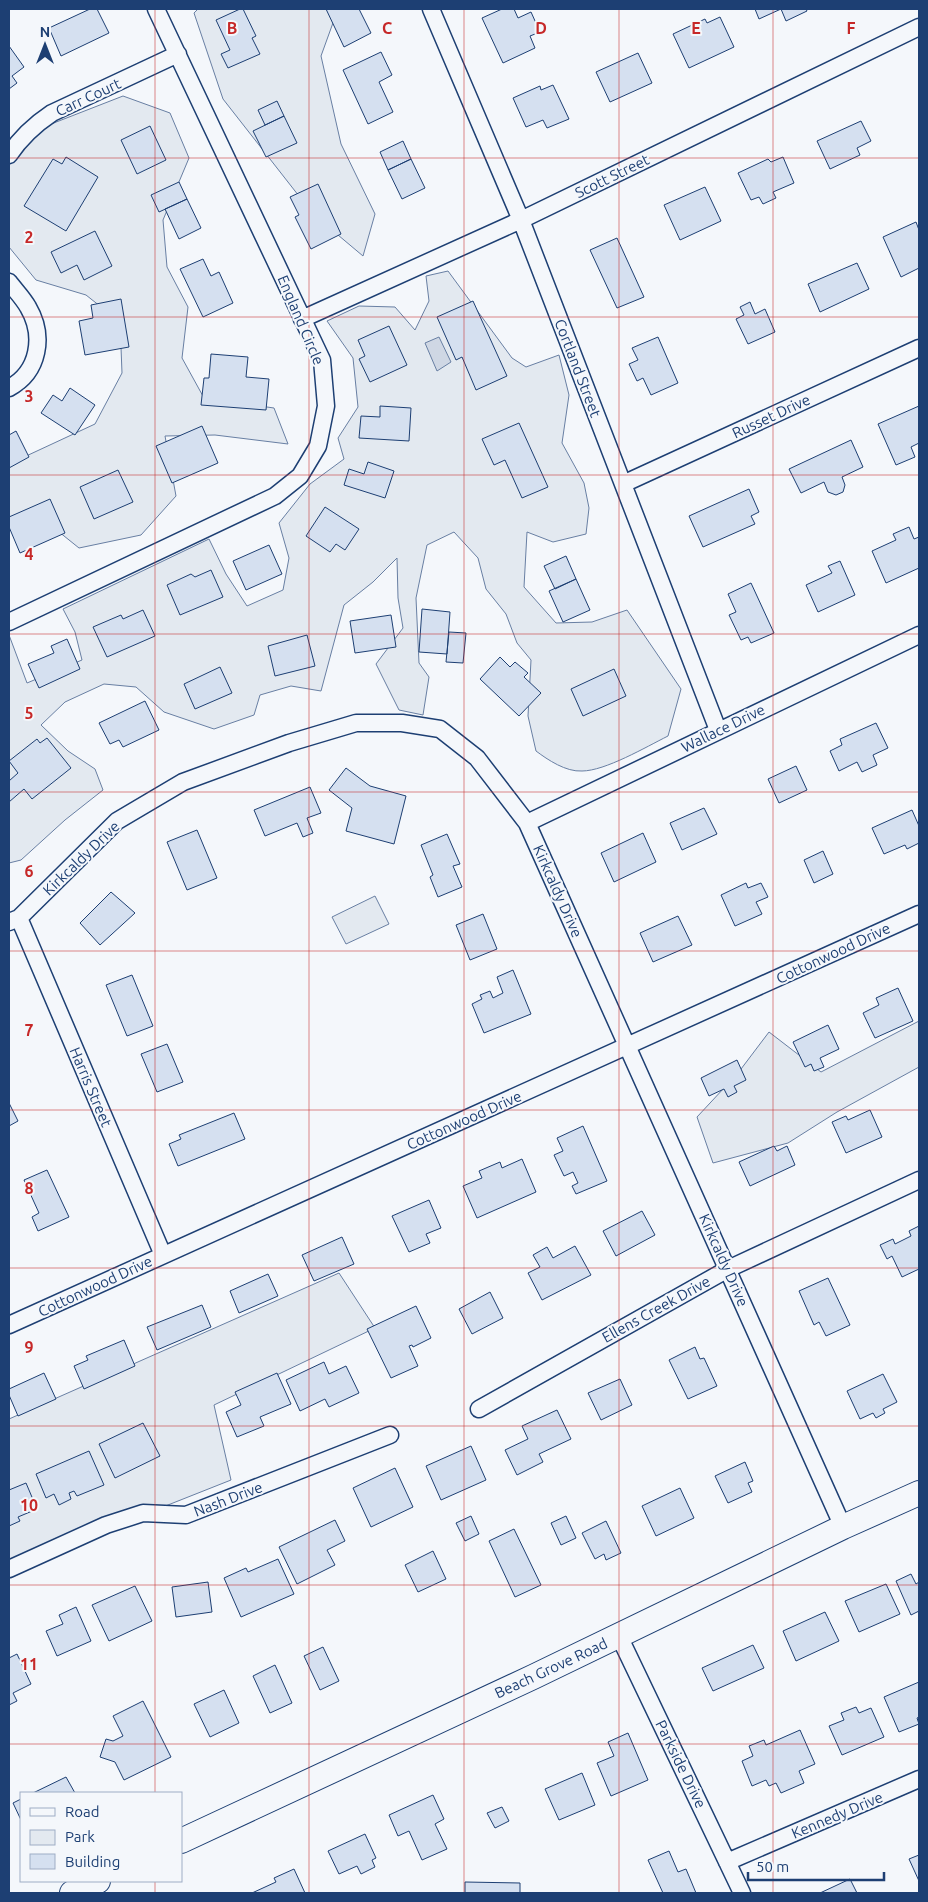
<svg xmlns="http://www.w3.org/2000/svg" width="928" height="1902" font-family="Ubuntu,sans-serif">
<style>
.green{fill:#e3e9f0;stroke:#687fa3}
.water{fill:#cfd7e4;stroke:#687fa3}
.building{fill:#d5e0f0;stroke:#1d3f73}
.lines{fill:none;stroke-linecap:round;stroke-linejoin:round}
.street-casing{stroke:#1d3f73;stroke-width:19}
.secondary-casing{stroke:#1d3f73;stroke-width:26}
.street{stroke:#f4f7fb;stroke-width:16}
.secondary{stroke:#f4f7fb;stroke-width:24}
.grid{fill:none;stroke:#c62828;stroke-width:1;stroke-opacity:0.55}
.labels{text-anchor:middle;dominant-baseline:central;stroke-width:4;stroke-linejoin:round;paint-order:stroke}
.street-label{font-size:15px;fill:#1d3f73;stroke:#f4f7fb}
.grid-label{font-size:16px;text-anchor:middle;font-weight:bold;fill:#c62828;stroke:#f4f7fb;stroke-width:4;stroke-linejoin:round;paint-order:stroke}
</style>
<rect width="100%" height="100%" fill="#f4f7fb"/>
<!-- green -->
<path class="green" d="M198,9H338L321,56L341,144L375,214L363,256L313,214L223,99L194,13Z
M123,96L170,113L189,158L163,220L167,267L188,307L182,358L204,398L274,408L288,444L215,435L165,436L176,496L141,535L79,548L33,511L9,522V464L95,424L122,373L120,322L86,295L36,280L9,247V157L46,126Z
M448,271L512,358L526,367L559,355L569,395L562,443L584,483L589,508L586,534L553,542L527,532L524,587L556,623L592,622L627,610L681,689L668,736C646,747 605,771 582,771C566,772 548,760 536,751L528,716L531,660L517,643L506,614L486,589L478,558L454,532L427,545L416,598L419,663L429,677L423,715L399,710L376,664L403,628L398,598L397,558L373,582L344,605L321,691L291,686L260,695L254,715L214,729L164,712L136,687L104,684L65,702L41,725L68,751L95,769L103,790L65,820L21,860L9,863V635L27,683L82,660L75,632L63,609L209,539L226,574L247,606L283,590L289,558L279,523L310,484L344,459L338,438L358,407L353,358L327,321L359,306L395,307L415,330L429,301L426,276Z
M375,896L389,924L346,944L332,917Z
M919,1021V1067L837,1112L788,1143L713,1163L697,1117L738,1073L769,1032L821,1072Z
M339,1273L375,1328L214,1405L231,1480L9,1568V1419Z"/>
<!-- water -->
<path class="water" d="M439,337L451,362L437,371L425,343Z"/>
<!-- building -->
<path class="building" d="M90,9H97L109,33L61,56L49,28Z
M240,9H243L256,36L252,38L260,54L228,68L221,54L230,50L216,20Z
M326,9H359L371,33L344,47Z
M502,9H514L518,18L531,12L540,32L530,36L535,48L503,63L482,18Z
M755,9H806L807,11L786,21L781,9L759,19Z
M720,17L734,47L689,68L673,34L705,19L707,23Z
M9,46L24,67L12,76L17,83L9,89Z
M381,52L392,75L379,82L393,112L368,124L343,70Z
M638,53L652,83L610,102L596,72Z
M553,85L569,119L547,128L543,120L526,127L513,98L540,86L541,90Z
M277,101L284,116L265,125L258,110Z
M284,116L297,143L266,157L253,131Z
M861,121L871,141L857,148L860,155L830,169L817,141Z
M150,126L166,160L137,174L121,140Z
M403,141L411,159L388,170L380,152Z
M66,157L98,177L66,231L24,206L53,159L62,164Z
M783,157L794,183L773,192L776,198L763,204L759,197L751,200L738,173L768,159L771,162Z
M411,159L425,188L402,199L388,170Z
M179,182L187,199L159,212L151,195Z
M318,184L341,234L311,249L295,217L299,215L290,197Z
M705,187L721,221L680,240L664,205Z
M187,199L201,228L179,239L165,209Z
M916,222L919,230V268L901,277L883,237Z
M95,231L112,266L84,280L77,265L61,273L51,252Z
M617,238L644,297L617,308L590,250Z
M203,259L211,276L219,272L233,303L203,317L180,269Z
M857,263L869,289L820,312L808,284Z
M121,299L129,347L85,355L79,321L93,318L91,305Z
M473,301L507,376L476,390L462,357L456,360L437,317Z
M750,302L755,314L765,309L775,332L748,344L736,319L744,315L740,307Z
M389,326L407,365L370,382L359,359L365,356L358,340Z
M658,337L678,383L651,395L643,378L637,381L629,364L638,360L632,348Z
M211,354L248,357L246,377L269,379L266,410L201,405L204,378H209Z
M70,388L95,405L75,435L41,413L53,395L62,401Z
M380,406L411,408L409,441L359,438L361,416L380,417Z
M919,406V443L911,447L915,457L896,465L878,424Z
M519,423L548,487L522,498L505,460L494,465L482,439Z
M202,426L218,463L172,483L156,446Z
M16,431L29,457L9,468V435Z
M851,440L863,467L842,477L845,485L843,492L836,495L828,492L824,482L801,493L789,469Z
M368,462L394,471L385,498L344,485L349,469L364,474Z
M118,470L133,502L94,519L80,487Z
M749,489L759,512L751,516L755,524L703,547L689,516Z
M50,499L65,533L20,553L9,527V517Z
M325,507L359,529L345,550L336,544L330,552L306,536Z
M909,527L914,539L919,537V568L886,583L872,551L896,540L893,534Z
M269,545L282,574L246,590L233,561Z
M566,556L576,579L555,589L544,566Z
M840,561L855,595L818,612L806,585L832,573L828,566Z
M211,570L223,597L180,615L167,585L191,574L195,577Z
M576,579L590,610L563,622L549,591Z
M751,583L774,633L751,643L748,637L741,640L729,615L736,612L728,594Z
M422,609L450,612L447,654L419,652Z
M143,610L155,636L107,657L93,627L121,615L123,619Z
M391,615L396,647L355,653L350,621Z
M449,632L466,633L463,663L446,662Z
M307,635L315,666L275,676L268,646Z
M67,639L80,669L39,688L28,664L54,653L51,646Z
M500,657L510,667L515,662L528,673L524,677L541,693L519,716L480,679Z
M220,667L232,693L195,709L184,684Z
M614,669L626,696L583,716L571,689Z
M145,701L159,730L123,747L119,740L110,744L99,723Z
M876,723L888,748L873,755L877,765L862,772L857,762L839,771L830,751L842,745L840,739Z
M47,738L71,768L32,799L24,789L9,802V781L18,773L9,761L37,739L40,743Z
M796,766L807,790L779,803L768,779Z
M346,768L370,786L406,796L394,844L346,831L352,808L329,790Z
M310,787L321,813L307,818L313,833L303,837L297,823L265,836L254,810Z
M704,808L717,834L682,850L670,823Z
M912,810L919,826V843L907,849L905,845L884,854L872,828Z
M197,830L217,878L187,890L167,842Z
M643,833L656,862L614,882L601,853Z
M447,834L460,864L453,866L462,887L438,897L430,877L433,875L421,845Z
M823,851L833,874L814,883L804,860Z
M746,883L748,888L761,883L768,897L756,902L762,914L735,926L721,895Z
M111,892L135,913L100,945L80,923Z
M483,914L497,949L470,960L456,925Z
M678,916L692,945L653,962L640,933Z
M513,970L531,1014L484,1033L472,1004L482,999L480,995L490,991L493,998L503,993L497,977Z
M132,975L153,1026L127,1036L106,985Z
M898,988L913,1021L875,1038L863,1013L879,1005L876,998Z
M828,1025L839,1049L820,1058L824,1067L814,1071L811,1064L805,1067L793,1042Z
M167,1044L183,1082L157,1092L141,1054Z
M737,1060L746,1080L734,1086L737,1092L728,1097L724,1089L709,1096L701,1078Z
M9,1103L18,1121L9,1126Z
M870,1110L882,1137L846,1153L832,1122L846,1116L848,1120Z
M234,1113L245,1139L178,1166L169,1144L181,1139L179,1135Z
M583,1126L607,1181L576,1194L572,1186L578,1183L573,1172L564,1176L554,1155L563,1151L557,1138Z
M774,1146L777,1151L787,1146L795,1165L750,1186L739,1162Z
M522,1159L536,1192L477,1218L463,1186L482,1178L479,1171L500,1162L502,1168Z
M47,1170L69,1217L38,1231L32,1217L39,1213L24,1180Z
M429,1200L441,1228L426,1234L430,1243L409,1252L392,1216Z
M642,1211L655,1235L616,1256L603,1231Z
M919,1226V1269L902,1277L892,1256L887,1259L880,1245L893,1239L895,1244L911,1236L909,1231Z
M342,1237L354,1264L314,1281L302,1255Z
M575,1246L591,1275L542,1300L528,1273L540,1267L533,1255L547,1247L553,1258Z
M268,1274L278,1296L239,1313L230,1291Z
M828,1278L850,1325L826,1336L819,1322L814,1325L799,1291Z
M490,1292L503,1318L472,1334L459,1309Z
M202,1305L211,1327L157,1350L147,1327Z
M416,1306L431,1338L413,1347L412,1345L409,1346L418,1366L391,1378L367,1329Z
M124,1340L135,1366L84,1389L74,1366L88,1360L86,1356Z
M695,1347L700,1359L704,1358L717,1386L688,1399L669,1360Z
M324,1362L329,1374L346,1366L359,1393L329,1407L325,1399L300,1411L286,1380Z
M44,1373L56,1399L18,1416L9,1395V1389Z
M277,1373L291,1404L260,1417L264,1426L237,1437L226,1412L241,1405L235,1392Z
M883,1374L897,1402L883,1409L885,1413L876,1418L873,1413L860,1419L847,1391Z
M620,1379L632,1405L601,1420L588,1393Z
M557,1410L571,1439L539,1454L543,1462L517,1475L505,1450L528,1439L522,1426Z
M143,1423L160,1456L115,1478L99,1444Z
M471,1446L486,1480L441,1500L426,1466Z
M89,1451L104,1485L77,1496L74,1491L69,1493L71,1499L59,1505L54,1494L46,1498L36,1474Z
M745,1462L753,1481L748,1483L752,1492L728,1503L715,1476Z
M395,1468L413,1507L371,1527L353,1488Z
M26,1483L37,1509L18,1517L20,1521L9,1526V1490Z
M680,1488L694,1518L656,1536L642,1506Z
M471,1516L479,1534L465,1541L456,1523Z
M566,1516L576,1538L561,1545L551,1523Z
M335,1520L345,1541L327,1550L335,1565L297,1584L279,1547Z
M606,1521L621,1553L606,1560L604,1554L595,1559L582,1533Z
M514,1529L541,1585L515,1597L489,1541Z
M433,1551L446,1579L418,1592L405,1565Z
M278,1559L294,1594L241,1617L224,1578L246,1568L248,1572Z
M911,1574L916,1584L919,1582V1611L911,1615L896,1581Z
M208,1582L212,1612L176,1617L172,1587Z
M886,1584L900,1614L859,1632L845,1601Z
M135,1586L152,1621L109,1641L92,1605Z
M76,1607L91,1641L57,1656L46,1631L63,1624L59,1615Z
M825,1612L839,1641L796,1661L783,1631Z
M753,1645L764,1668L713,1691L702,1668Z
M323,1647L339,1681L320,1690L304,1656Z
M17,1654L31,1684L13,1693L17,1701L9,1705V1658Z
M275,1665L292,1703L270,1713L253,1676Z
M919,1682V1717L917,1718L919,1724L899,1732L884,1697Z
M224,1690L239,1723L210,1737L194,1704Z
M143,1701L171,1757L124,1780L115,1762L100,1757L106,1739L113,1741L123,1736L113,1716Z
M856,1707L859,1713L871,1708L884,1737L842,1755L829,1726L844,1720L841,1713Z
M800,1730L815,1764L799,1771L804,1783L781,1793L776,1783L769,1786L766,1780L752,1786L742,1761L753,1756L749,1746L764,1740L766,1745Z
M628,1733L648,1780L611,1796L597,1763L614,1756L608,1742Z
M582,1773L595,1805L559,1820L545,1789Z
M66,1777L75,1793H33Z
M433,1795L444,1819L435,1824L447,1849L422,1860L409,1831L398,1836L389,1815Z
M21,1799V1820L13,1803Z
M502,1807L509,1821L495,1828L487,1813Z
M365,1834L376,1858L372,1860L375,1867L361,1874L357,1866L339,1874L328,1851Z
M669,1851L678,1872L686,1869L696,1893H663L648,1860Z
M919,1855V1881L909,1859Z
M294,1869L305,1893H252L276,1882L274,1878Z
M850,1879L857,1893H820Z
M465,1882L520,1883V1893H465Z"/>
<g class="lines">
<defs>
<path id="street" d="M431,9L521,220L718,730
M9,155C21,137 34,125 52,113L178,54
M9,282C15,290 23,298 28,307C45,336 39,372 9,388
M302,319L521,220L919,27
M623,484L919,348
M9,622L275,496L300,476L318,446L326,406L322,360L156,9
M527,823L919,635
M19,918L163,1255
M9,922L19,918L117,821L183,782L289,743L356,723H402L440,729L477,758L527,823L843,1527
M9,1325L919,914
M479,1409L728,1269L919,1180
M9,1569L106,1525L143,1513L186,1515L390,1435
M619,1636L742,1893
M727,1862L919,1779"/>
<path id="secondary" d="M181,1841L533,1677L843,1527L919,1493
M72,1893L98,1881"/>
</defs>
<!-- street casing -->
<use href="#street" class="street-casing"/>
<!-- secondary casing -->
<use href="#secondary" class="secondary-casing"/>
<!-- street -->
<use href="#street" class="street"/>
<!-- secondary -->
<use href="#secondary" class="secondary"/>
</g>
<!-- grid -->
<path class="grid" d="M155,9V1793M309,9V1893M464,9V1893M619,9V1893M773,9V1893M9,158H919M9,317H919M9,475H919M9,634H919M9,792H919M9,951H919M9,1110H919M9,1268H919M9,1426H919M9,1585H919M9,1744H919M155,1881V1893"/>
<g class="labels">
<!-- street labels -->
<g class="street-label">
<text transform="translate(88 97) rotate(-25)">Carr Court</text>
<text transform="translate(612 176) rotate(-26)">Scott Street</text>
<text transform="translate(301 320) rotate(67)">England Circle</text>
<text transform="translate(578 368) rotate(69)">Cortland Street</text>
<text transform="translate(771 416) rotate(-25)">Russet Drive</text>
<text transform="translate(723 728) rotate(-26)">Wallace Drive</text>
<text transform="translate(81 858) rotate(-44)">Kirkcaldy Drive</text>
<text transform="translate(558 891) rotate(66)">Kirkcaldy Drive</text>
<text transform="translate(833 953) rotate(-25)">Cottonwood Drive</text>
<text transform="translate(91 1087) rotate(67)">Harris Street</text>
<text transform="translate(464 1120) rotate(-24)">Cottonwood Drive</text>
<text transform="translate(724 1260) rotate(66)">Kirkcaldy Drive</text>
<text transform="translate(95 1286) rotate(-25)">Cottonwood Drive</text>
<text transform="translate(656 1309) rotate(-29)">Ellens Creek Drive</text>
<text transform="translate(228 1499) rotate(-21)">Nash Drive</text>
<text transform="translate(551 1668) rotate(-25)">Beach Grove Road</text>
<text transform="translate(681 1764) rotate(64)">Parkside Drive</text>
<text transform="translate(837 1815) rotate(-23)">Kennedy Drive</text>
</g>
</g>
<g class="grid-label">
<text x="232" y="34">B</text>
<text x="387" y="34">C</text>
<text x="541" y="34">D</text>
<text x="696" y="34">E</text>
<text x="851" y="34">F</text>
<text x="29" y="243">2</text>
<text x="29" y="402">3</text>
<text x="29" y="560">4</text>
<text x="29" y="719">5</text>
<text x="29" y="877">6</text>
<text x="29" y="1036">7</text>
<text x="29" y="1194">8</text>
<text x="29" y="1353">9</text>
<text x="29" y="1511">10</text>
<text x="29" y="1670">11</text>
</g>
<!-- border -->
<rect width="928" height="1902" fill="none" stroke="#1d3f73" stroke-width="20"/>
<!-- legend -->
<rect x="20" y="1792" width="162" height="90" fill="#f4f7fb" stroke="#9eadc5"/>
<rect x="30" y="1808" width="25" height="8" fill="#f4f7fb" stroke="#9eadc5"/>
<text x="65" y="1817" font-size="15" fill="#1d3f73">Road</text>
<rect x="30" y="1830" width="25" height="15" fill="#e3e9f0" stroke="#9eadc5"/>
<text x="65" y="1842" font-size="15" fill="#1d3f73">Park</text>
<rect x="30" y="1854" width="25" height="15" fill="#d5e0f0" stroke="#9eadc5"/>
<text x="65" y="1867" font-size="15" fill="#1d3f73">Building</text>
<!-- north arrow -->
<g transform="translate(45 45)" stroke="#f4f7fb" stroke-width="4" paint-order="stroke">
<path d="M0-4L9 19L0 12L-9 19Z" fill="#1d3f73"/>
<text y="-8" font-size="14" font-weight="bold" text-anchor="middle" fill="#1d3f73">N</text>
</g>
<!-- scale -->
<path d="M748 1872v8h136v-8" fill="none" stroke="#1d3f73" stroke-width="2.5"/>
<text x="756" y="1872" font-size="15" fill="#1d3f73" stroke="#f4f7fb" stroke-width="4" paint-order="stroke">50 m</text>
</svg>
